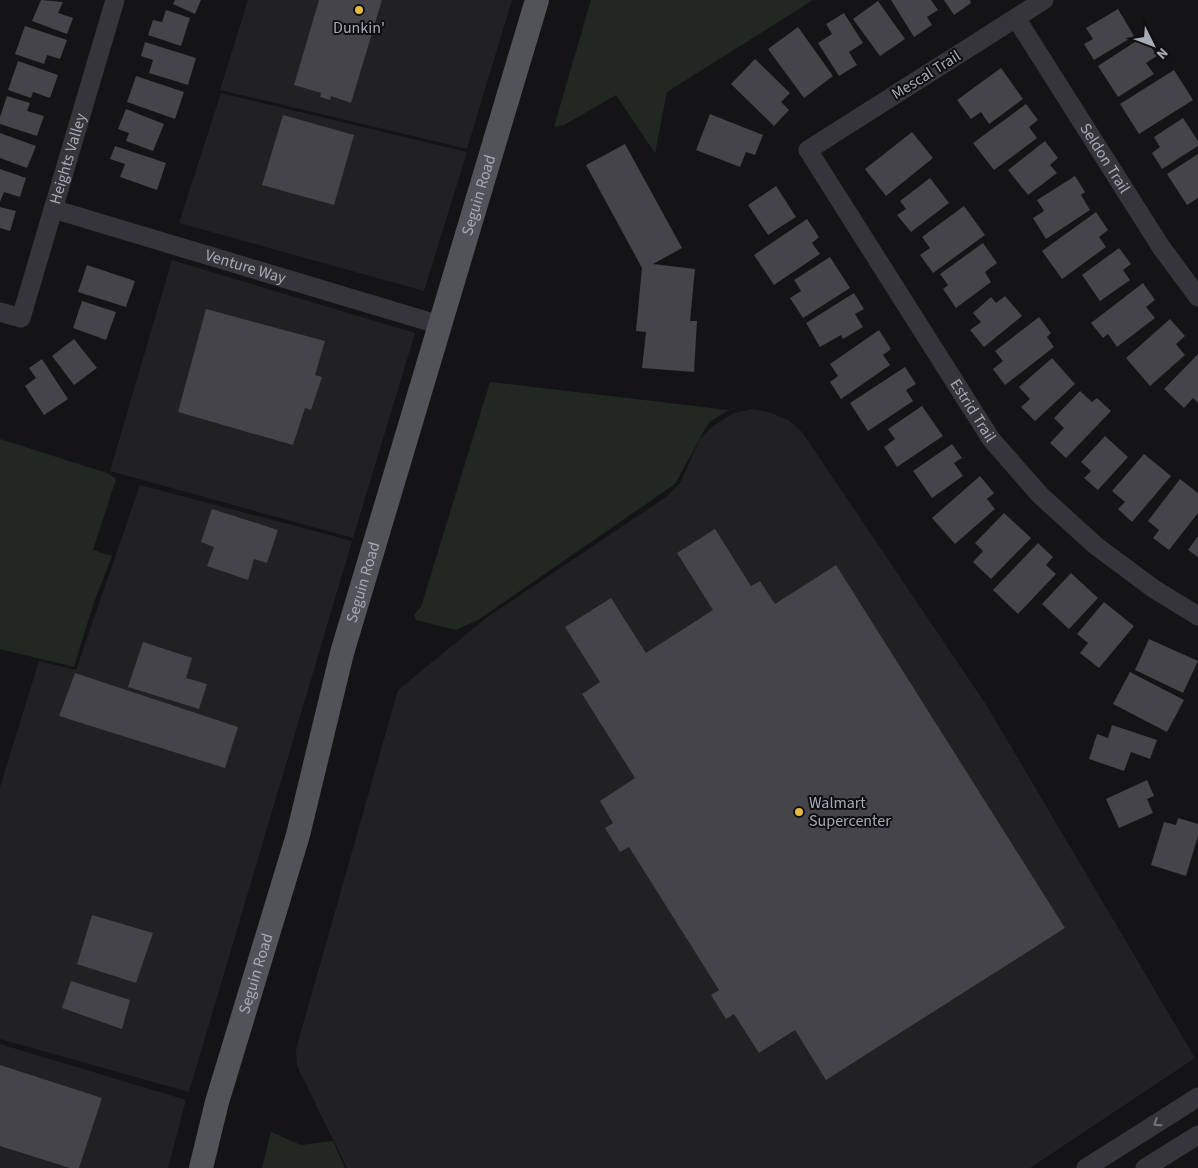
<svg xmlns="http://www.w3.org/2000/svg" width="1198" height="1168" font-family="'Source Sans 3',sans-serif">
<style>
.built{fill:#212023}
.green{fill:#212822}
.building{fill:#444449}
.lines{fill:none;stroke-linecap:round;stroke-linejoin:round}
.minor{stroke:#36363a;stroke-width:19}
.major{stroke:#525359;stroke-width:24}
.oneway{stroke:#74767e}
.poi-dot{fill:#e1bc41;stroke:#0f0f11;stroke-width:2}
.labels{text-anchor:middle;dominant-baseline:central;stroke-width:4;stroke-linejoin:round;paint-order:stroke}
.poi-label{font-size:16px;fill:#a7aab5;stroke:#0f0f11}
.street-label{font-size:16px;fill:#a7aab5;stroke:#0f0f11}
</style>
<rect width="100%" height="100%" fill="#141416"/>
<!-- built -->
<path class="built" d="M248,0H512L467,149L220,90Z
M221,93L467,152L424,291L179,223Z
M172,260L415,333L353,538L110,471Z
M752,409L768,412L788,420L802,432L987,706L1195,1058L1030,1168H347L297,1066L296,1049L398,690L486,618L666,497L680,483L700,439L713,426L734,413Z
M140,485L352,541L189,1092L0,1039V787L39,661L76,670Z
M0,1044L186,1100L168,1168H0Z"/>
<!-- green -->
<path class="green" d="M591,0H813L667,92L655,153L616,95L564,125L554,127Z
M490,382L729,410L709,422L675,484L478,620L456,630L416,620L414,615L421,607Z
M0,439L107,473L116,479L93,550L112,556L93,605L74,667L0,649Z
M271,1132L301,1145L333,1141L345,1168H262Z"/>
<!-- building -->
<path class="building" d="M41,0L63,2L58,13L73,18L67,34L32,21Z
M175,0H201L195,14L173,4Z
M319,0H382L351,103L331,96L330,100L320,97L321,93L294,85Z
M891,0H931L938,10L927,17L932,25L914,37Z
M944,0H970L971,3L954,15Z
M878,1L905,39L880,56L853,19Z
M1118,9L1134,36L1094,60L1084,44L1093,39L1086,28Z
M166,10L190,18L181,46L148,35L153,20L162,22Z
M844,13L863,43L849,52L857,65L839,76L818,43L832,34L826,24Z
M25,26L67,40L60,59L47,55L44,64L15,54Z
M798,27L833,76L804,98L768,49Z
M1144,36L1157,56L1146,63L1154,74L1118,97L1098,66Z
M145,42L196,58L188,85L149,73L153,60L141,56Z
M755,59L790,93L781,102L789,110L774,126L731,84Z
M18,61L58,75L50,98L33,92L31,98L8,90Z
M1001,68L1023,99L989,124L981,112L971,119L957,100Z
M1174,70L1193,100L1139,134L1120,104Z
M136,76L184,92L175,119L127,102Z
M7,96L30,103L27,111L44,116L37,136L0,124V117Z
M1026,104L1038,120L1029,127L1037,138L994,170L973,143Z
M126,109L164,124L153,151L126,141L129,133L118,129Z
M710,114L763,135L755,155L746,152L740,167L696,150Z
M283,115L354,135L334,205L262,185Z
M1183,118L1198,141V146L1162,169L1152,153L1160,147L1154,137Z
M912,132L933,158L886,196L865,169Z
M0,133L36,146L27,168L0,158Z
M1045,141L1058,158L1050,165L1057,173L1028,195L1008,170Z
M625,144L682,248L653,264L695,269L690,321H697L694,372L642,368L646,332L636,331L642,268L586,165Z
M115,146L166,163L157,190L120,177L125,164L110,159Z
M1198,154V198L1187,205L1167,174Z
M0,169L26,178L20,197L4,192L0,202Z
M1075,176L1085,192L1081,195L1090,210L1046,239L1033,218L1044,211L1037,200Z
M930,178L949,203L911,232L897,215L906,209L900,201Z
M776,186L796,217L768,235L748,205Z
M964,206L985,235L933,273L920,255L930,248L922,237Z
M0,207L16,211L10,231L0,228Z
M1096,212L1108,230L1099,237L1106,247L1062,279L1042,251Z
M807,219L819,237L812,243L820,254L774,285L754,255Z
M983,243L997,263L985,272L991,282L956,308L943,289L948,285L940,274Z
M1119,248L1131,264L1123,270L1130,280L1100,301L1082,275Z
M830,257L850,288L803,318L790,298L801,291L794,280Z
M87,265L135,281L126,307L78,292Z
M1143,283L1155,300L1146,307L1155,318L1117,347L1108,334L1103,338L1091,323Z
M854,293L864,309L855,314L863,327L843,339L841,335L820,347L806,323Z
M1005,296L1022,316L984,347L970,330L981,322L973,313L991,297L996,303Z
M82,301L116,312L106,340L73,328Z
M206,309L325,341L315,375L322,377L311,410L305,408L293,445L178,412Z
M1039,317L1051,333L1047,337L1054,347L1005,385L993,369L1003,361L995,351Z
M1170,319L1185,336L1176,344L1185,355L1150,386L1126,358Z
M879,330L891,349L883,355L890,365L841,399L830,382L838,376L830,364Z
M74,339L97,368L74,385L52,356Z
M1198,354V403L1193,398L1184,408L1164,389Z
M1052,358L1075,384L1035,421L1021,407L1030,399L1019,387Z
M42,359L68,399L44,415L25,386L36,378L29,368Z
M905,367L916,384L906,390L913,401L868,431L850,403Z
M1080,391L1092,402L1097,398L1111,411L1066,458L1050,443L1064,428L1054,418Z
M922,406L943,436L897,467L884,447L895,439L888,429Z
M1105,436L1128,457L1098,490L1084,478L1091,471L1081,462Z
M952,444L962,458L954,463L963,476L932,498L913,471Z
M1144,454L1171,476L1132,522L1118,509L1125,502L1112,491Z
M980,476L994,493L987,499L995,509L955,544L932,518Z
M1180,479L1198,493V513L1169,550L1153,538L1159,530L1148,521Z
M212,509L278,530L267,563L254,559L248,580L207,566L214,547L201,542Z
M1004,513L1031,538L991,579L973,562L983,551L975,543Z
M715,529L751,586L760,581L775,604L836,565L1065,928L826,1080L795,1030L759,1053L734,1014L726,1019L711,995L719,990L629,847L620,852L605,828L613,823L600,801L635,778L582,694L600,682L565,627L611,598L646,653L713,610L677,553Z
M1198,536V557L1188,550Z
M1038,543L1053,557L1046,565L1056,574L1018,614L993,590Z
M1071,573L1098,598L1069,629L1042,604Z
M1104,602L1134,626L1099,668L1080,653L1088,643L1077,634Z
M1149,639L1198,661L1183,693L1135,670Z
M143,642L192,658L186,678L207,684L199,709L128,687Z
M1130,672L1184,700L1167,732L1113,704Z
M75,673L238,727L225,768L59,716Z
M1112,725L1157,740L1150,759L1131,752L1124,771L1089,759L1097,734L1108,738Z
M1147,780L1154,796L1147,799L1153,813L1119,828L1106,799Z
M1178,818L1198,824V836L1186,876L1151,865L1164,822L1176,825Z
M92,915L153,933L136,983L77,964Z
M71,981L130,1000L122,1029L62,1008Z
M0,1065L102,1098L79,1168H70L0,1146Z"/>
<g class="lines">
<!-- minor -->
<g class="minor">
<path id="s1" d="M1044,0L808,150L991,439L1040,495L1095,545L1154,589L1198,616"/>
<path id="s2" d="M1016,18L1161,247L1198,297"/>
<path id="s3" d="M53,209L440,325"/>
<path id="s4" d="M0,312L21,318L115,0"/>
<path d="M1086,1168L1198,1097"/>
<path d="M1145,1168L1198,1135"/>
</g>
<!-- major -->
<path class="major" id="s5" d="M201,1168L217,1102L298,835L342,653L537,0"/>
</g>
<!-- one-way arrows -->
<defs><path id="oneway-chevron" d="M-2-3.5L2.5 0L-2 3.5" fill="none" stroke-width="1.6" stroke-linecap="round" stroke-linejoin="round" transform="scale(1.25)"/></defs>
<use class="oneway" href="#oneway-chevron" transform="translate(1157 1123) rotate(147)"/>
<!-- markers -->
<g class="poi-dot">
<circle cx="359" cy="10" r="5"/>
<circle cx="799" cy="812" r="5"/>
</g>
<g class="labels">
<!-- poi labels -->
<g class="poi-label">
<text x="359" y="28">Dunkin'</text>
<text x="809" y="803" text-anchor="start">Walmart<tspan x="809" dy="18">Supercenter</tspan></text>
</g>
<!-- street labels -->
<g class="street-label">
<text transform="translate(926 75) rotate(-32)">Mescal Trail</text>
<text stroke="none"><textPath href="#s4" startOffset="188">Heights Valley</textPath></text>
<text stroke="none"><textPath href="#s2" startOffset="166">Seldon Trail</textPath></text>
<text stroke="none"><textPath href="#s5" startOffset="1012">Seguin Road</textPath></text>
<text stroke="none"><textPath href="#s3" startOffset="201">Venture Way</textPath></text>
<text stroke="none"><textPath href="#s1" startOffset="588">Estrid Trail</textPath></text>
<text stroke="none"><textPath href="#s5" startOffset="608">Seguin Road</textPath></text>
<text stroke="none"><textPath href="#s5" startOffset="202">Seguin Road</textPath></text>
</g>
</g>
<!-- north arrow -->
<g transform="translate(1153 45) rotate(132)" stroke="#0f0f11" stroke-width="4" paint-order="stroke">
<path d="M0-4L9 19L0 12L-9 19Z" fill="#a7aab5"/>
<text y="-8" font-size="14" font-weight="bold" text-anchor="middle" fill="#a7aab5">N</text>
</g>
</svg>
